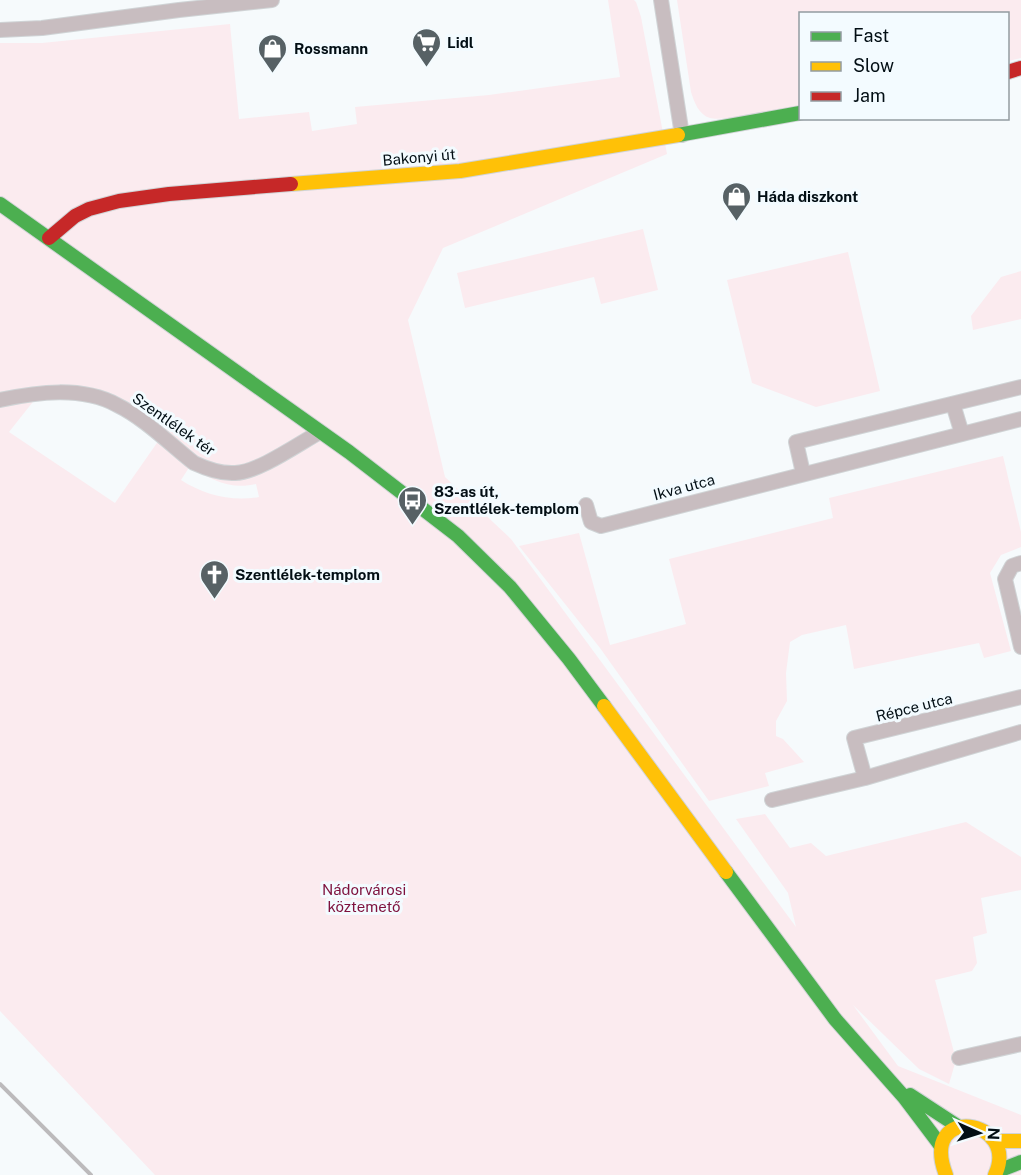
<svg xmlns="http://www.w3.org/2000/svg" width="1021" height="1175" font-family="'Public Sans',sans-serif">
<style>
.green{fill:#fbebef;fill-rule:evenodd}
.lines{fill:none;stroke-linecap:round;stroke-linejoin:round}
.street-casing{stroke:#d0d4d6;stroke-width:16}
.fast-casing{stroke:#d0d4d6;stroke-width:16}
.slow-casing{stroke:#d0d4d6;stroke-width:16}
.jam-casing{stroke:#d0d4d6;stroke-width:16}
.street{stroke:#c8bdc0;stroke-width:14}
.fast{stroke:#4caf50;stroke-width:14}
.slow{stroke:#ffc107;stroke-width:14}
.jam{stroke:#c62828;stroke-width:14}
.rail{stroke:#bcbabc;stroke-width:4}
.labels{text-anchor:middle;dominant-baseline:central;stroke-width:6;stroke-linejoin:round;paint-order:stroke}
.poi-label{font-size:15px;font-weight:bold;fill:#020e14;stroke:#f3fbff;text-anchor:start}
.street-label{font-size:15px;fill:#020e14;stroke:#f3fbff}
.park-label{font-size:15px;fill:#7e113d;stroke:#f3fbff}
</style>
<rect width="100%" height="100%" fill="#f6fafc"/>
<!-- green -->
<path class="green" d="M608,0H634L636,2L641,17L667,154L443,248L408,320L445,477L511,539L796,927L788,893L736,819L765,814L790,848L811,843L826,856L966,822L1021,857V890L981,898L987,933L973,937L977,963L972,971L935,980L956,1060L949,1084L919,1069L853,1005L898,1066L1021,1115V1175H155L0,1011V43H42L230,24L239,119L309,112L312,131L357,124L355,107L489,95L620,77ZM36,398C66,398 98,400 124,415C137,422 148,432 159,440L115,503L9,432ZM190,466C210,480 231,490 256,484L259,497C232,502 204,495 181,480Z
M677,0H1021V58L1008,61V14H800V106C783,109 723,122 710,118C699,115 694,102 691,92Z
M643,229L658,290L601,304L594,277L465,308L457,273Z
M848,252L880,391L816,407L752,383L727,280Z
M1021,271V319L973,330L971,316L1001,277Z
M1003,456L1021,532V547L1001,555L990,573L1011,651L984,658L979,643L854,669L846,625L802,635L790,642L786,673L787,701L776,721V736L783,739L804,762L765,773L769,786L709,801L600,648L519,546L579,533L610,645L686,624L669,559L833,518L829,498Z"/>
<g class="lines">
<defs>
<path id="street" d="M661,0L682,135
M0,30L42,28L179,10L272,0
M0,400C37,392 82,386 117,405C144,418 170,444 194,463C207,469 221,474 235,473C259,472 298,444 320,432
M953,404L962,434
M803,473L796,442L1021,387
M586,505L591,522L601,526L1021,419
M1021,563L1012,566L1005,579L1021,647
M865,778L854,738L1021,697
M772,800L865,778L1021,732
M959,1058L1021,1044"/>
<path id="fast" d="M678,135L800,113
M0,204L349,452L458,536L510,587L569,659L604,706
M726,872L835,1019L904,1097L941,1146
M910,1095L959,1127
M998,1171L1021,1162"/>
<path id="slow" d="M291,184L460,171L678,135
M604,706L726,872
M998,1141H1021
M946,1175C918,1102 1021,1119 995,1175"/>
<path id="jam" d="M1008,72L1021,68
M49,238L75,216L89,209L119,201L169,194L291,184"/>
</defs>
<!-- street casing -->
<use href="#street" class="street-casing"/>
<!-- fast casing -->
<use href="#fast" class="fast-casing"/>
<!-- slow casing -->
<use href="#slow" class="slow-casing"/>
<!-- jam casing -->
<use href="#jam" class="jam-casing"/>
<!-- street -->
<use href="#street" class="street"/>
<!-- fast -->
<use href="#fast" class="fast"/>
<!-- slow -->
<use href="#slow" class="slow"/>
<!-- jam -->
<use href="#jam" class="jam"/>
<!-- rail -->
<path class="rail" d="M0,1084L91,1175"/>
</g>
<!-- icons -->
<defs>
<symbol id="supermarket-pin" viewBox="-11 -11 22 30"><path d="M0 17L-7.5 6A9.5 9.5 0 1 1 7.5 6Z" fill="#576165" stroke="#f3fbff"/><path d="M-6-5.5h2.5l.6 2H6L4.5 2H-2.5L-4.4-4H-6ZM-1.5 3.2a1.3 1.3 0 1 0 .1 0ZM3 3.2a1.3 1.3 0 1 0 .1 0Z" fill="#fff"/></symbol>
<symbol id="shop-pin" viewBox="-11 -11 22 30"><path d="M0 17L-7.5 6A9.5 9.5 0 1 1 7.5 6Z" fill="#576165" stroke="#f3fbff"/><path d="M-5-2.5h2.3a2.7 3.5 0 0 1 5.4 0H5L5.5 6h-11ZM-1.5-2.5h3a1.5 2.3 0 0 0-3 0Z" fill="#fff"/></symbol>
<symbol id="bus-pin" viewBox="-11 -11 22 30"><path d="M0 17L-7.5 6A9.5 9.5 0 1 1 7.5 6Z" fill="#576165" stroke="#f3fbff"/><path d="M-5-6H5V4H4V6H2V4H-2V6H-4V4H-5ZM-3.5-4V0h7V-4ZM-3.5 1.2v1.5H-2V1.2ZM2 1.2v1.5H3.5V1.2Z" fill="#fff"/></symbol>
<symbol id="church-pin" viewBox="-11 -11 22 30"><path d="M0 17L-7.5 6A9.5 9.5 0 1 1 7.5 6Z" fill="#576165" stroke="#f3fbff"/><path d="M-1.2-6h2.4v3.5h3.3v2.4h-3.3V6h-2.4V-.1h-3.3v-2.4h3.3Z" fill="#fff"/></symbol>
</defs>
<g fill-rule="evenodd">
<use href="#supermarket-pin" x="410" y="26" width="33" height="45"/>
<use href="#shop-pin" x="256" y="32" width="33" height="45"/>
<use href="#shop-pin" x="720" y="180" width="33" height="45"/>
<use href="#bus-pin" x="396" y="484" width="33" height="45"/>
<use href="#church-pin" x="198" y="558" width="33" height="45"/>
</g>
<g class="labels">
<!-- poi labels -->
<g class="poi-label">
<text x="447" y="42">Lidl</text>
<text x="294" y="48">Rossmann</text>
<text x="757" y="196">Háda diszkont</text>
<text x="434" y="491">83-as út,<tspan x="434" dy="17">Szentlélek-templom</tspan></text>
<text x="235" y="574">Szentlélek-templom</text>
</g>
<!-- street labels -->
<g class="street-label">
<text transform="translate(419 157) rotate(-5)">Bakonyi út</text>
<text transform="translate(174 424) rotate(35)">Szentlélek tér</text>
<text transform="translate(684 487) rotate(-15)">Ikva utca</text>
<text transform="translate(914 707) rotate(-14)">Répce utca</text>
</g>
<!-- park labels -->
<g class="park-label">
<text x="364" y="889">Nádorvárosi<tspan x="364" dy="17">köztemető</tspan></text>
</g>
</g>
<!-- legend -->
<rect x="799" y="12" width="210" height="108" fill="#f3fbff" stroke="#939ca1" stroke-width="1.5"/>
<rect x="811" y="32" width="30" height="9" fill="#4caf50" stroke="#939ca1" stroke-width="1.5"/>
<text x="853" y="42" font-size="18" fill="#020e14">Fast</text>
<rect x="811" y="62" width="30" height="9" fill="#ffc107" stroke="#939ca1" stroke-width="1.5"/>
<text x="853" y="72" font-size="18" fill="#020e14">Slow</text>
<rect x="811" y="92" width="30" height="9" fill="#c62828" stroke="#939ca1" stroke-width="1.5"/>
<text x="853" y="102" font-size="18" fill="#020e14">Jam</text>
<!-- north arrow -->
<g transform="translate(979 1133) rotate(93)" stroke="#f3fbff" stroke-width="4.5" paint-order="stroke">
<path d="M0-4.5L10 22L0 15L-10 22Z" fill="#020e14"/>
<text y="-9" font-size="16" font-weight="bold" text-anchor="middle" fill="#020e14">N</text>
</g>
</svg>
